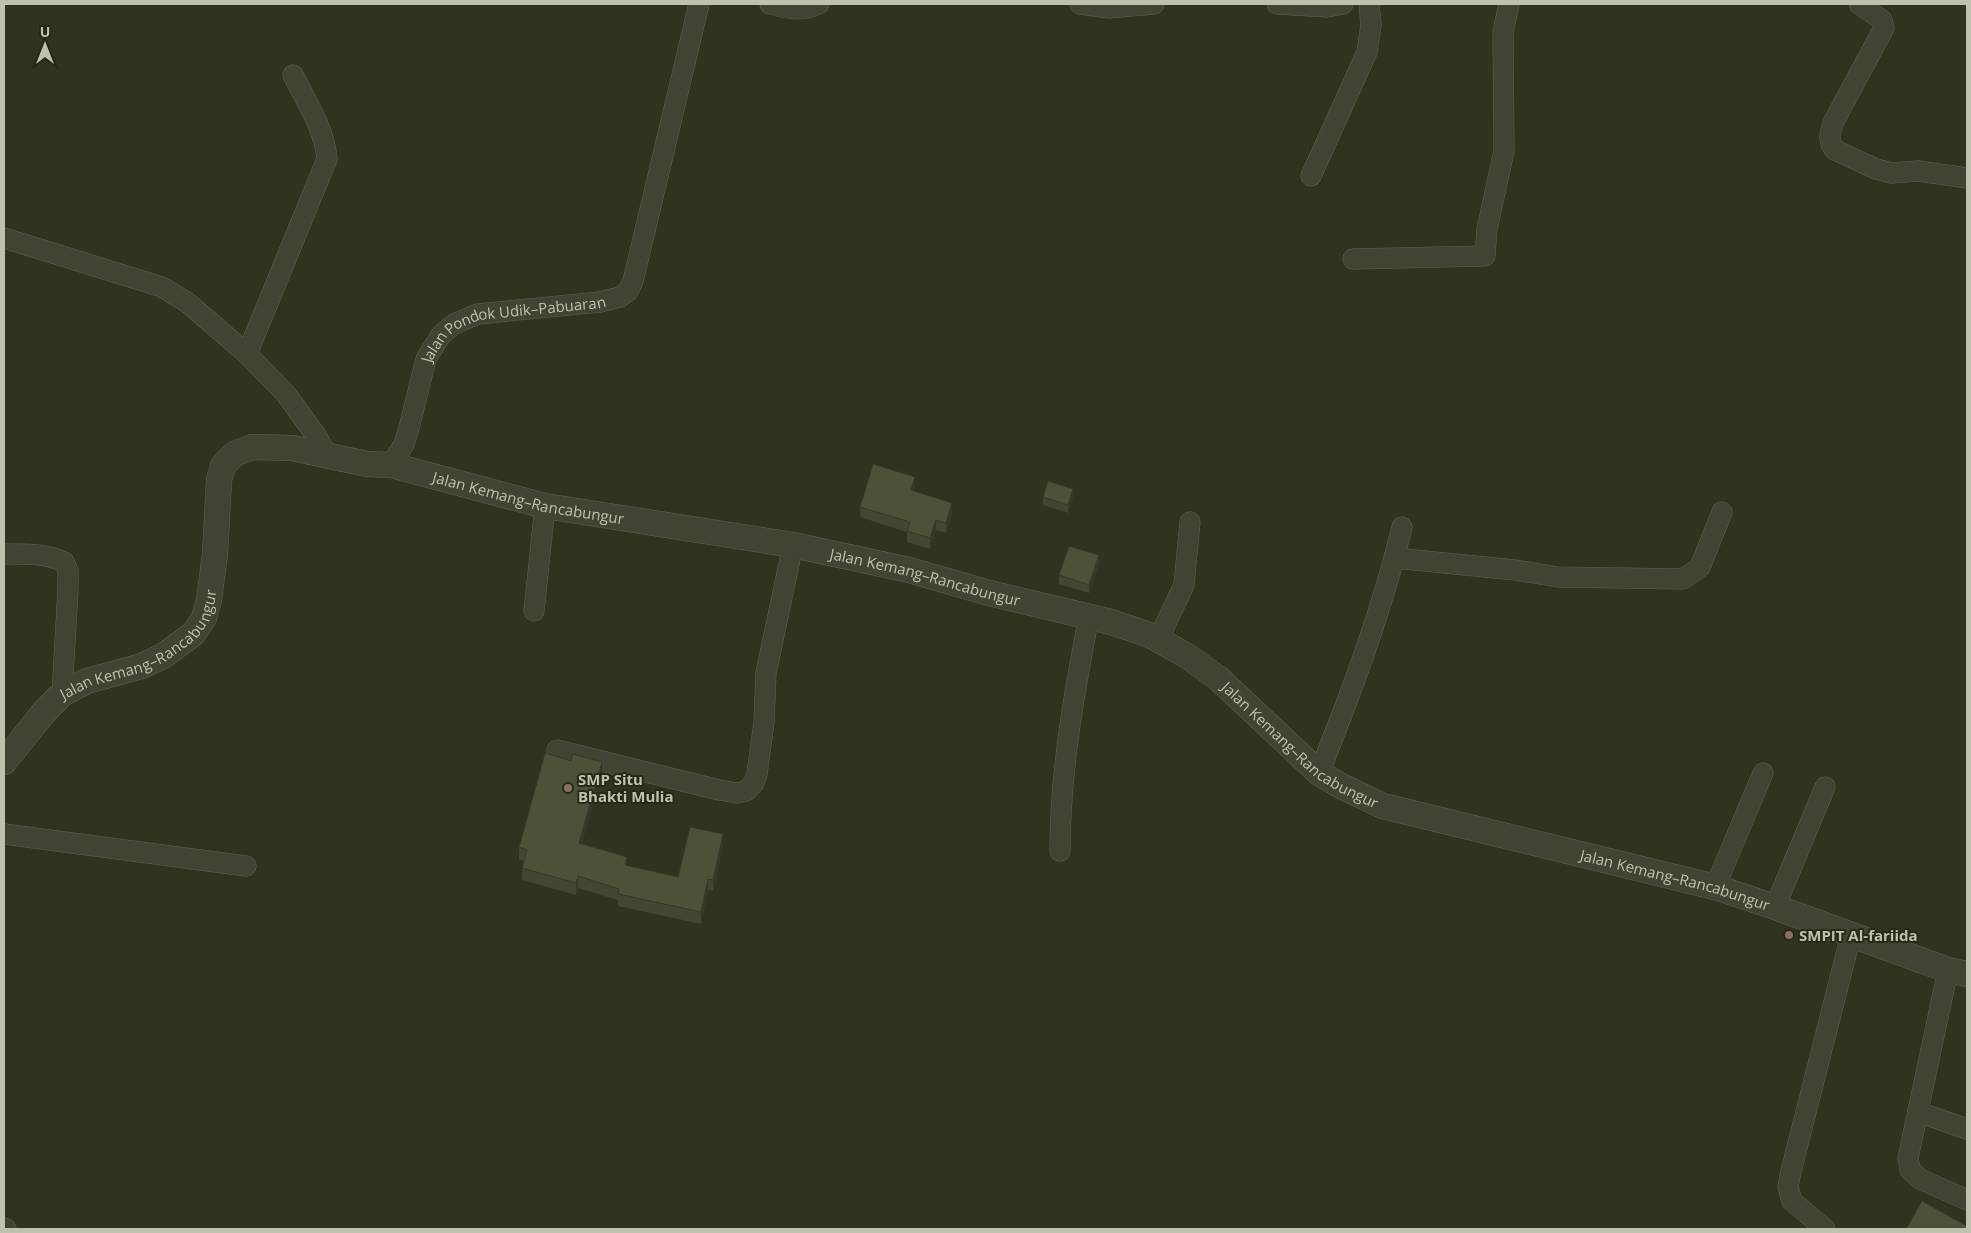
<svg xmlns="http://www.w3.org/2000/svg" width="1971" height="1233" font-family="'Open Sans',sans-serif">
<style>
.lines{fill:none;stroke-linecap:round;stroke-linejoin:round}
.minor-casing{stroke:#5e6350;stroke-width:21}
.tertiary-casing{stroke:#5e6350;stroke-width:26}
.minor{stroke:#404533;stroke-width:20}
.tertiary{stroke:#404533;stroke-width:25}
.wall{fill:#414730}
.shaded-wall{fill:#353927}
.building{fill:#4c5238;stroke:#353927}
.education-dot{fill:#8d6e63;stroke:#252918;stroke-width:2}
.labels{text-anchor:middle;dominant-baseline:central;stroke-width:4;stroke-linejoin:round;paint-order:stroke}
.street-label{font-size:15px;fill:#bcc2ac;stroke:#252918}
.poi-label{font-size:15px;font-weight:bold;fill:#bcc2ac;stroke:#252918;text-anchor:start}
</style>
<rect width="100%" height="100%" fill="#2f341f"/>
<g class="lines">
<defs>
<g id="minor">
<path d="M770,4C788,9 801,12 819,4"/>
<path d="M1080,4L1109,8L1154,4"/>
<path d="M1277,4L1327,7L1343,4"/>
<path d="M1859,4L1882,20L1884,28L1834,121C1830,132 1827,141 1835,150L1876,169L1892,173L1918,171L1967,178"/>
<path d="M1311,176L1367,52L1371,25L1369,4"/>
<path d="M4,238L162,287L188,303L247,354L286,394L317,437L326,454"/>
<path d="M1353,259L1485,256L1487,229L1504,151L1503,32L1509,4"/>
<path d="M247,354L327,159C325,130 306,101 293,75"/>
<path id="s1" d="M391,465L404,444L409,428L426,359L441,335L454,324L478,314L600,302L620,297L628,291L633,281L699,4"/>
<path d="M4,554C25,554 45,553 64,562L68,571V589L62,694"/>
<path d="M1395,558L1515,570L1558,577L1683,579L1700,567L1722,512"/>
<path d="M534,611L545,506"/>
<path d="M1158,640L1184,585L1190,522"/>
<path d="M557,750L719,790L737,793L746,791L754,783L757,774L764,722L766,673L793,545"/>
<path d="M1319,773C1351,693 1382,611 1402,527"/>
<path d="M4,834L246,866"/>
<path d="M1060,851C1060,772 1074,694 1089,616"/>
<path d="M1715,887L1763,773"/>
<path d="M1775,907L1825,787"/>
<path d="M1948,970L1908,1158L1910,1170L1920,1179L1967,1200"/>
<path d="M1918,1112L1967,1129"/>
<path d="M4,1228L6,1229"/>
<path d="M1825,1229L1792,1201L1788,1187L1791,1171L1851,935"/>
</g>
<g id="tertiary">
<path id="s2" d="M4,762L45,711L62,694L87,681L142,666L163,656L193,634L204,618L209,600L215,554L219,480L223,466L234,454L252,447L292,448L367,464L391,465L545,506L793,545L909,570L989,593L1111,622L1150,635L1187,656L1218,678L1319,773L1343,787L1383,806L1715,887L1775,907L1948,970L1967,974"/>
</g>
</defs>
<!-- minor casing -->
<use href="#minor" class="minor-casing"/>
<!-- tertiary casing -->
<use href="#tertiary" class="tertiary-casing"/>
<!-- minor -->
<use href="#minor" class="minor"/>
<!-- tertiary -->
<use href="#tertiary" class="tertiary"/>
</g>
<!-- wall -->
<path class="wall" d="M915,487L914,491L952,513L946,533L936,530L930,549L907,542V532L860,517V507Z
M1043,497H1073L1068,513L1043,505Z
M1099,564L1089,593L1059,584V575Z
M602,773L582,843L627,866L678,877L723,846L713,891L708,890L701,924L618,906V900L578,888L576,895L522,880V868L524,861L519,859V847Z"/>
<!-- shaded-wall -->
<path class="shaded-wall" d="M915,477V487L911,500V490Z
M1073,489V497L1068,513V505Z
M952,503V513L946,533V523Z
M936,520V530L930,549V538Z
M1099,555V564L1089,593V585Z
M602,762V773L579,854V843Z
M723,834V846L713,891V880Z
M627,857V868L625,865Z
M578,876V888L576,895V883Z
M708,879V890L701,924V912Z"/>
<!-- building -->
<path class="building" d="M873,464L915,477L911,490L952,503L946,523L936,520L930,538L907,531L910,522L860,507Z
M1048,481L1073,489L1068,505L1043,497Z
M1069,546L1099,555L1089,585L1059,575Z
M545,753L571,761L573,754L602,762L579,843L627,857L625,865L678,877L690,827L723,834L713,880L708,879L701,912L618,894L619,889L578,876L576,883L522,868L527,850L519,847Z
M1922,1201L1967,1226V1229H1906Z"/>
<!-- markers -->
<g class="education-dot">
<circle cx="568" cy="788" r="5"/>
<circle cx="1789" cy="935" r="5"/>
</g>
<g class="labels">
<!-- street labels -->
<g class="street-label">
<text stroke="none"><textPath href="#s1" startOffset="211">Jalan Pondok Udik–Pabuaran</textPath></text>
<text stroke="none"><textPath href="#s2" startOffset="726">Jalan Kemang–Rancabungur</textPath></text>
<text stroke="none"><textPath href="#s2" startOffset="1131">Jalan Kemang–Rancabungur</textPath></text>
<text stroke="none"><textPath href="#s2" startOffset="186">Jalan Kemang–Rancabungur</textPath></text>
<text stroke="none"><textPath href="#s2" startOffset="1551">Jalan Kemang–Rancabungur</textPath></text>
<text stroke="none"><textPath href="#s2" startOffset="1956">Jalan Kemang–Rancabungur</textPath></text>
</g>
<!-- poi labels -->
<g class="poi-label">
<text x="578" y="779">SMP Situ<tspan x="578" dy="17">Bhakti Mulia</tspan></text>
<text x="1799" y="935">SMPIT Al-fariida</text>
</g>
</g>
<!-- border -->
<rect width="1971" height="1233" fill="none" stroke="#bcc2ac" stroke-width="10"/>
<!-- north arrow -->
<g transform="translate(45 45)" stroke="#252918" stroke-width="4" paint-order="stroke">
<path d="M0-4L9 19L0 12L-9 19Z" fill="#bcc2ac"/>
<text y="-8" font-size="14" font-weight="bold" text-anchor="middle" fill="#bcc2ac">U</text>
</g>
</svg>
